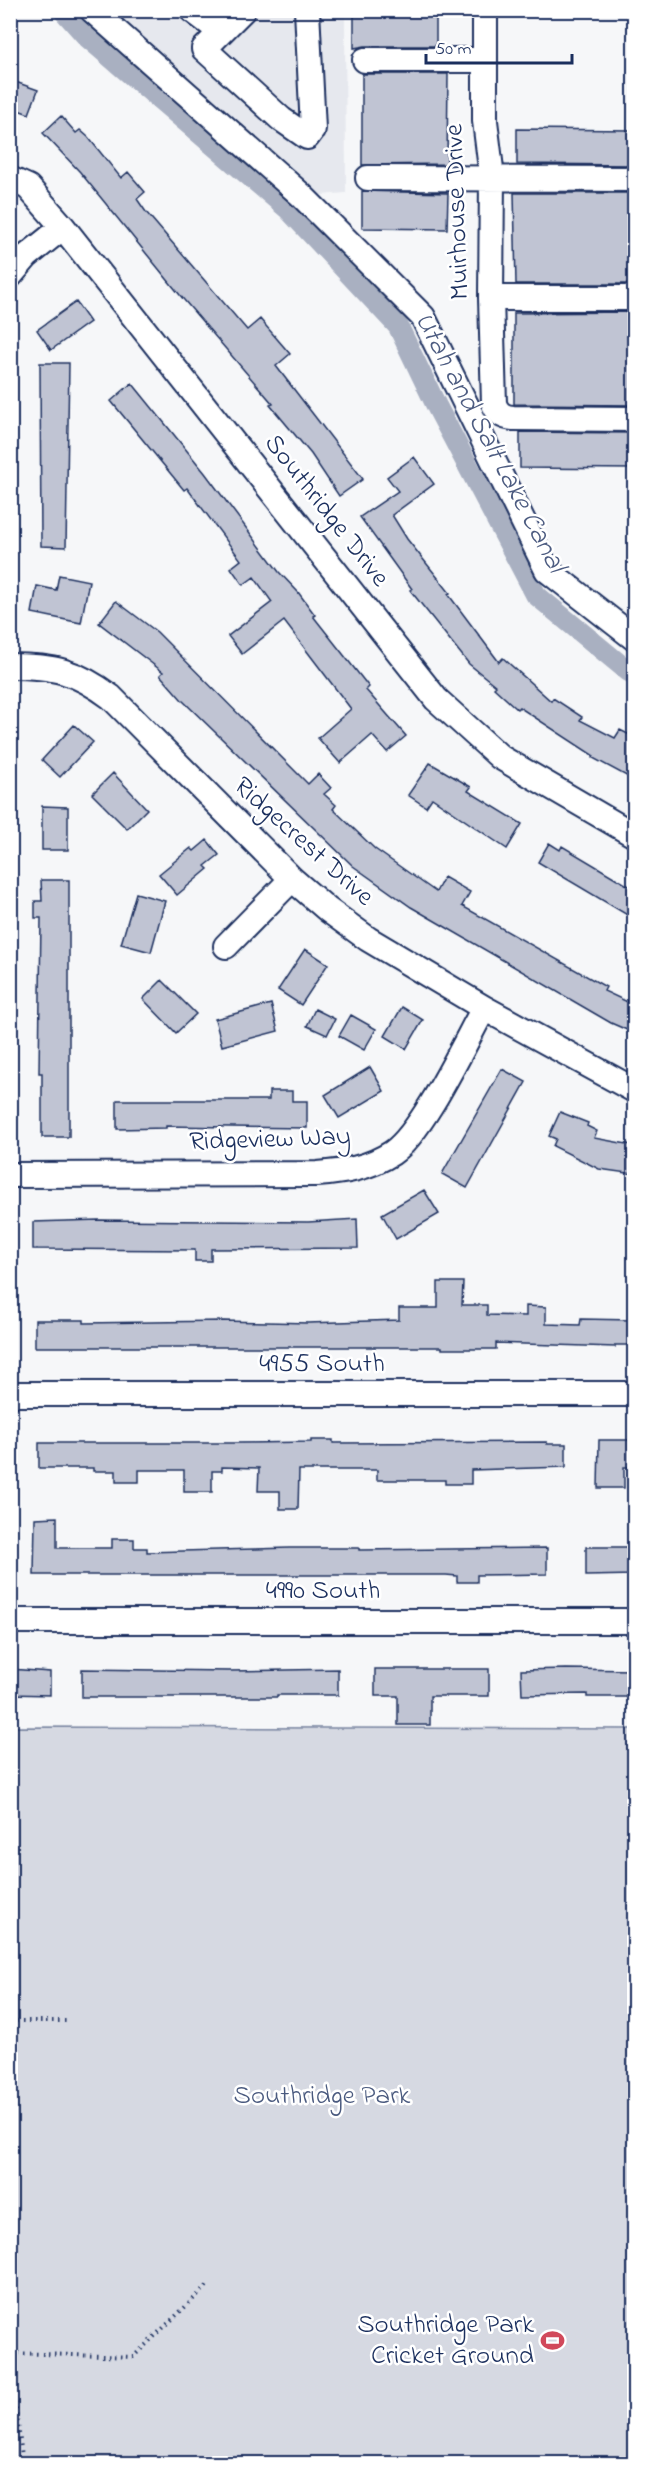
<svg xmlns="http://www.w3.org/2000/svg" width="645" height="2474" font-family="'Indie Flower',sans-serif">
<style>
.built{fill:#e6e8ee}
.green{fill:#d6d9e2;stroke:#7884a0;stroke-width:1.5}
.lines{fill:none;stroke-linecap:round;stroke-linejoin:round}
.canal{stroke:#a9b0c1;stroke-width:21}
.building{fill:#c0c4d3;stroke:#1b2f5e;stroke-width:1.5}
.minor-casing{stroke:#1b2f5e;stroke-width:28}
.path{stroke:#1b2f5e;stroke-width:4;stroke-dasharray:1.5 4.5;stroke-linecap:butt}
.minor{stroke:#fff;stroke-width:24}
.labels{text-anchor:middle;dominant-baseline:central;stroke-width:5;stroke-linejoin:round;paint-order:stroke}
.street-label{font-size:27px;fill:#1b2f5e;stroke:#fff}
.park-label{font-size:27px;fill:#4a5a7f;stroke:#fff}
.poi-label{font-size:27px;fill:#1b2f5e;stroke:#fff;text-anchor:end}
.water-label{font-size:28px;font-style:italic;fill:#4d5c81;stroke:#fff}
</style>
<rect width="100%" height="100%" fill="#f6f7f9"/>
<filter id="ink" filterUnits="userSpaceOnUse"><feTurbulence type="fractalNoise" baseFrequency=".0167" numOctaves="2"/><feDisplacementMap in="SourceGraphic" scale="12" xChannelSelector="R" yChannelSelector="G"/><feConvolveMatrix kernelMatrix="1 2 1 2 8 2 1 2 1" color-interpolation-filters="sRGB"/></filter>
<g filter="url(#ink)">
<!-- built -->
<path class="built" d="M108,11H345L346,193L308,196Z"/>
<!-- green -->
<path class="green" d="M11,1727L634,1729V2463H11Z"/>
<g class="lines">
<!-- canal -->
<path class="canal" d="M63,10L87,37L288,209L398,326L437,407L536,595L628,671L634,674"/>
</g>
<!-- building -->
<path class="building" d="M354,11H436V46H365L354,48Z
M362,74H448L447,164L362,165Z
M10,80L38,90L29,114L10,107Z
M61,116L76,133L80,130L88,137L121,178L128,172L145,192L137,199L146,212L247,330L260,319L290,354L276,366L363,479L339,496L311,454L270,405L273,404L184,300L80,172L43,133Z
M517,129L634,130V165L517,164Z
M362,191L448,193L447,229L362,228Z
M514,193H634V284H516Z
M76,302L90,322L51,350L37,330Z
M634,312V405L514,404V313Z
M40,363H69L66,547L41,546Z
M132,383L205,473L279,572L298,592L315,615L313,616L369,687L366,690L406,736L387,752L372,735L340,763L318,738L351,709L284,621L242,654L228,636L272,602L254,577L243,585L231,568L241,560L187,488L184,490L111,401Z
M520,432L634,433V469L520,468Z
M414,457L434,484L392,515L407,539L450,593L448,594L499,662L503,658L551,701L553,698L582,717L580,720L615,738L620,730L634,737V780L593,758L594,756L519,707L517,709L494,688L496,686L469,664L410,590L412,589L360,517L398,491L387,477Z
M59,575L89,581L81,623L32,613L37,586L56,590Z
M116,601L157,632L308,784L318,774L331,788L324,794L336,805L333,809L375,849L436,892L444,877L470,892L462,906L606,987L604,991L634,1005V1033L611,1023L411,907L353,866L182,700L160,675L163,672L99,623Z
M74,725L93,742L60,777L42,760Z
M430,763L471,787L468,791L522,824L507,849L432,798L426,807L408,795Z
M113,773L147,809L127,829L92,794Z
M42,806L68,807V850H42Z
M207,840L219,855L205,866L208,869L177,895L159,874L191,848L194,851Z
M549,843L560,850L562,846L634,889V919L538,862Z
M41,880H69V1137H42V1073H39L41,918H35V901H42Z
M136,893L165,901L151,952L121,944Z
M305,949L328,964L301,1005L278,990Z
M162,980L196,1014L176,1033L143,999Z
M271,1004L278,1031L222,1046L215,1019Z
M402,1007L423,1020L406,1049L385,1036Z
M315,1009L335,1019L327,1035L307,1026Z
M351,1015L376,1029L364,1050L339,1036Z
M370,1067L384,1091L339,1118L325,1095Z
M502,1069L526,1082L467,1188L442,1174Z
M269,1091H292V1101H307V1128L166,1126V1128L117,1129V1100H269Z
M560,1112L588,1123L587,1126L597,1131L594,1138L632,1145L634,1148V1174L599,1169L553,1146L556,1139L549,1136Z
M424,1190L439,1214L396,1239L382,1214Z
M357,1219L358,1248L211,1249V1261H195V1250L33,1249V1222L99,1220L308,1222Z
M438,1282H463L462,1305H487V1315L526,1316V1306L546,1307V1324L580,1325L581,1319L634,1320V1345H615V1347L496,1343V1349H442V1347H35V1320H84V1323L223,1321L308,1323L399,1320V1308H438Z
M311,1440H333V1443L547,1442V1444H566V1467L471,1470V1484H445V1480H377V1470H299L298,1509H280V1491H258L259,1468L222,1467V1471H212V1492H184V1470H139V1482H116V1471H93V1468H39V1443H240L311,1442Z
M599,1440H634V1467H624V1488H598Z
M57,1517V1548H112V1539H134V1548H147V1552L289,1548H359V1550L547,1548V1574L477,1575V1582H457V1576L446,1575H34L35,1518Z
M586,1547H634V1575L586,1576Z
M10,1669L50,1672V1695L10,1694Z
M82,1669L229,1671L338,1669V1695H277V1697H82Z
M375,1669H489V1696H430V1725H398V1696H375Z
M566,1669L634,1670V1697H587V1694L522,1695L521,1670Z"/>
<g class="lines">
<defs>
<path id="minor" d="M92,10L300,194L423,317L547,570L634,638
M192,10L221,32
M243,10L204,49L281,119L307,137L313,129L307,10
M485,10V121L492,177L491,298L494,404C498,414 503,417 513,418L634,419
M365,60H485
M368,178L634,179
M10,179L28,187L63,227L436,699L500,757L634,835
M10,276L27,256L63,227
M491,298H634
M10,666C54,666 76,671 111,697L292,879L328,910L368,939L484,1008L634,1090
M226,946L292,879
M10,1175L317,1174C344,1172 369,1168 392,1153C423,1132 464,1044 484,1008
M10,1394H634
M10,1621H634"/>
</defs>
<!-- minor casing -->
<use href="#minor" class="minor-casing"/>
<!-- path -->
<path class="path" d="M10,2021H70
M11,2187L13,2386L23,2464
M12,2353L133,2357L209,2284"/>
<!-- minor -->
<use href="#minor" class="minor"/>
</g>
</g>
<!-- icons -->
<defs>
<symbol id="stadium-bare" viewBox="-9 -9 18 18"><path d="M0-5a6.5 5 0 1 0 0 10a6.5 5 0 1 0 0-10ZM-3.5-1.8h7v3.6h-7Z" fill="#d1495b" stroke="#fff" stroke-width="2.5" paint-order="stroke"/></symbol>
</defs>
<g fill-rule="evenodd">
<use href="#stadium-bare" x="536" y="2324" width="33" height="33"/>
</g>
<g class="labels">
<!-- street labels -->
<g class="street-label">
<text transform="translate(458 212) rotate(-92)">Muirhouse Drive</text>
<text transform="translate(326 511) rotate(52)">Southridge Drive</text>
<text transform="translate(303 842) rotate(42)">Ridgecrest Drive</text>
<text transform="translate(270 1140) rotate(-2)">Ridgeview Way</text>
<text x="322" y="1364">4955 South</text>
<text x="323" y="1591">4990 South</text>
</g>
<!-- park labels -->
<g class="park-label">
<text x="322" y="2096">Southridge Park</text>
</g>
<!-- poi labels -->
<g class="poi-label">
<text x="534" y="2325">Southridge Park<tspan x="534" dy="31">Cricket Ground</tspan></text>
</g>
<!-- water labels -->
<g class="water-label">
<text transform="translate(489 443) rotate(62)">Utah and Salt Lake Canal</text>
</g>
</g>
<!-- margin -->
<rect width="645" height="2474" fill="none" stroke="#fff" stroke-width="36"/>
<rect x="18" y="18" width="609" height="2438" fill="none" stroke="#1b2f5e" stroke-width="2" filter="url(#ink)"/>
<!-- scale -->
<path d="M426 54v9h146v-9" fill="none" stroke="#1b2f5e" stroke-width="3"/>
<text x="435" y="54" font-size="18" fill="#1b2f5e" stroke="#ffffff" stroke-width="4.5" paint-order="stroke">50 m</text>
</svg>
